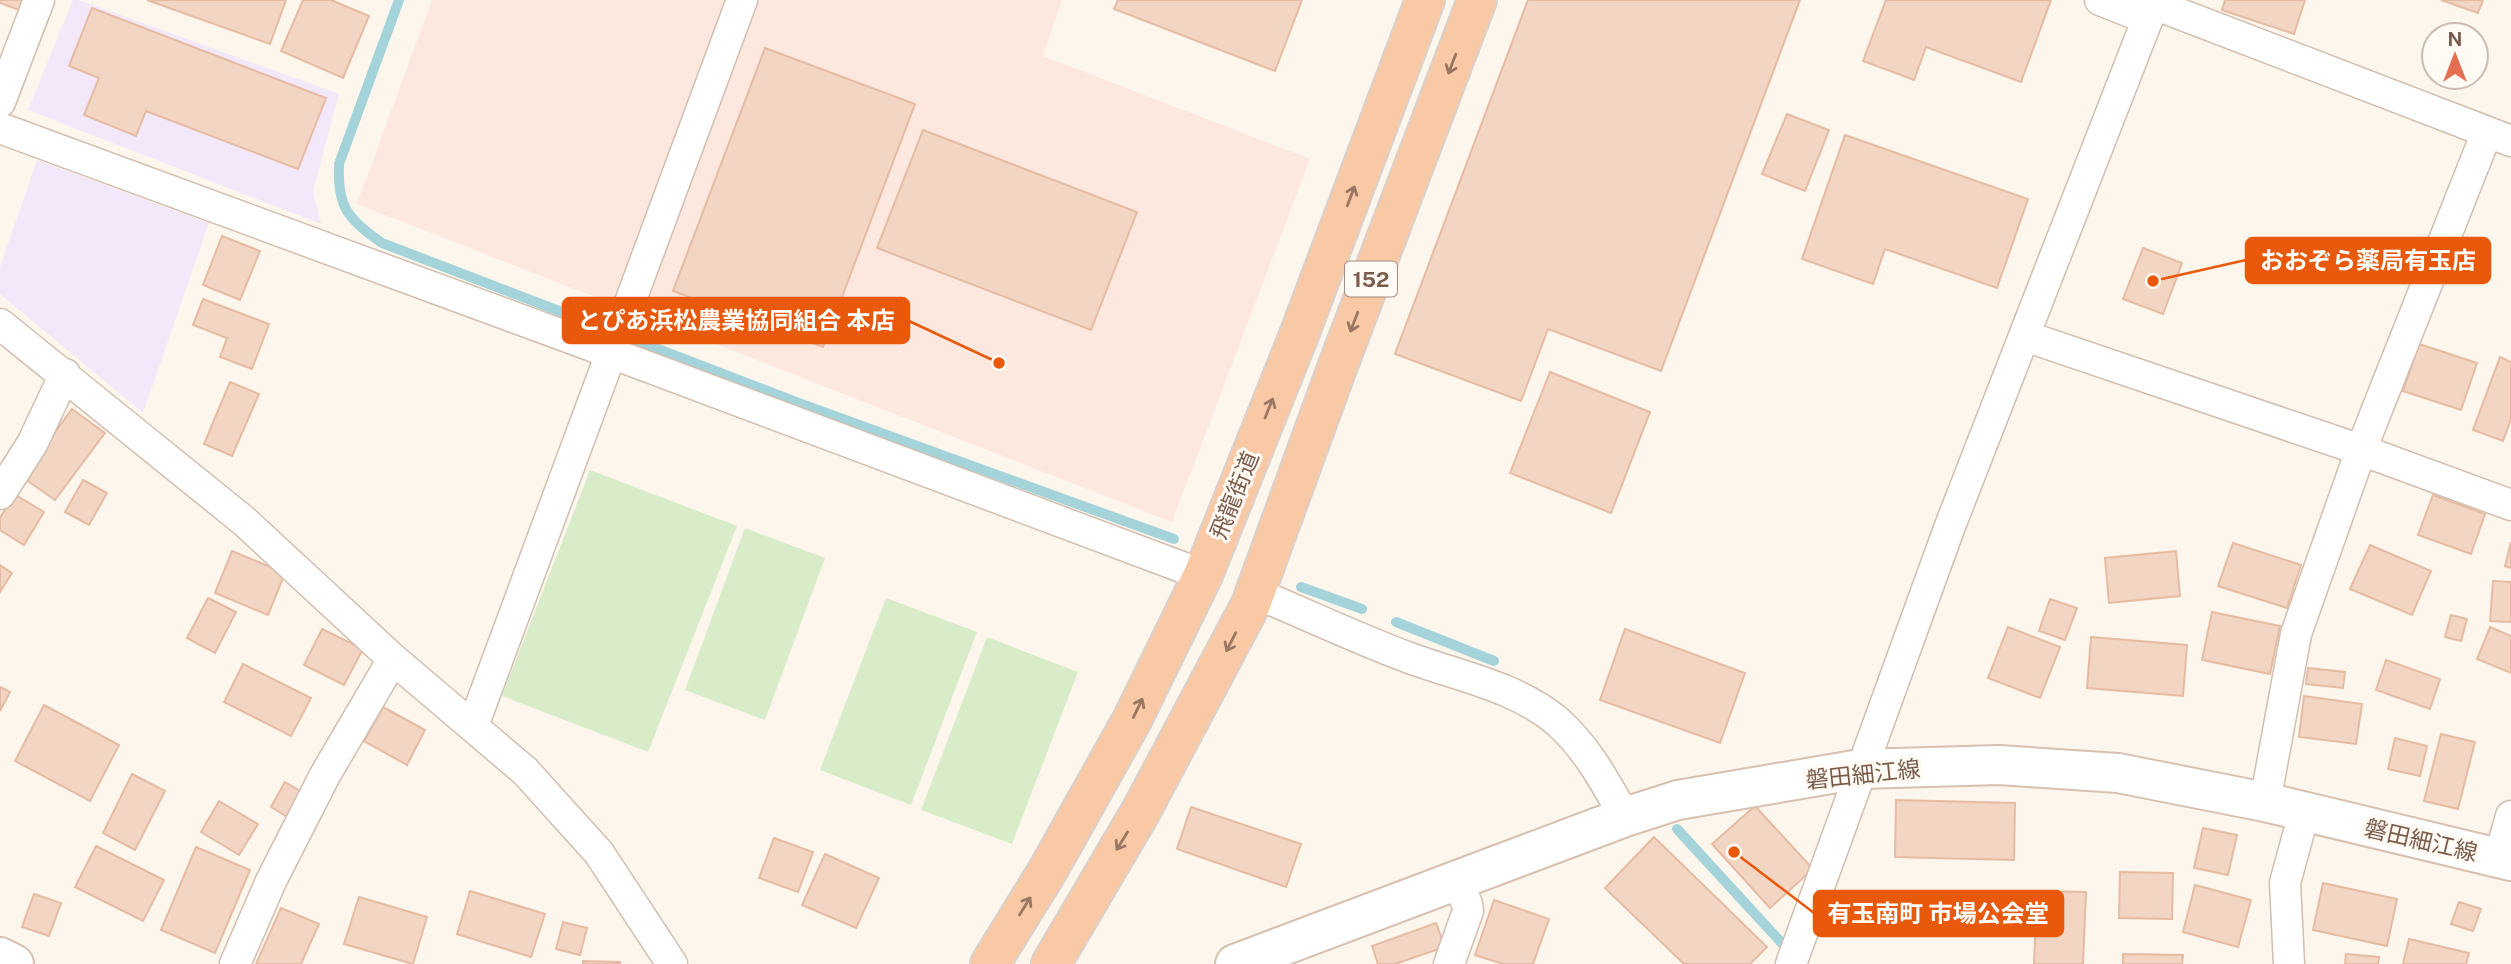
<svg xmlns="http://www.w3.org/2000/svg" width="2511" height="964" font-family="'Public Sans','Noto Sans JP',sans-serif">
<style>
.commercial{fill:#fde8e0}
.education{fill:#f3e8fa}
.green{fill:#d8ecc9}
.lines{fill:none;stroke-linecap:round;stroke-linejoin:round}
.stream{stroke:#a5d3da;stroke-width:10}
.building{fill:#f3d5c3;stroke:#e6bba3;stroke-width:2}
.minor-casing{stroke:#d1beb0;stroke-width:33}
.secondary-casing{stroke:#d6c0b0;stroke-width:42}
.trunk-casing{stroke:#dad1cd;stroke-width:42}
.minor{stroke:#fff;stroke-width:30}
.secondary{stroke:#fff;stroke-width:38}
.trunk{stroke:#f9c8a4;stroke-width:38}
.oneway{stroke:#9a7763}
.labels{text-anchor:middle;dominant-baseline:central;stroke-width:6;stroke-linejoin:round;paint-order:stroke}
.shield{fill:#fffaf3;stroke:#a28b7f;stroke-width:2}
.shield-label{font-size:21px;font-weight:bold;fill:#7a5c4d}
.street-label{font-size:23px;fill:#7a5c4d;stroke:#fffaf3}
.leader{fill:none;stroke:#e8590c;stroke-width:2.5}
.callout-dot{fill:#e8590c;stroke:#fffaf3;stroke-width:2.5}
.callout{fill:#e8590c;stroke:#e8590c;stroke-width:2.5}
.callout-label{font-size:24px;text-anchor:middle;font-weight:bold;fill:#fff}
</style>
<rect width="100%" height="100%" fill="#fdf6ec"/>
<!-- commercial -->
<path class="commercial" d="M432,0H1062L1043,56L1310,159L1172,522L357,204Z"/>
<!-- education -->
<path class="education" d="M73,0H79L339,94L313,191L321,224L28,110Z
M37,160L209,223L143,413L0,294V267Z"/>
<!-- green -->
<path class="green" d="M590,470L737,526L648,752L502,696Z
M745,528L825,558L765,720L685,690Z
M886,598L977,632L911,805L820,770Z
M987,637L1078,672L1012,844L921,810Z"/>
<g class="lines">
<!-- stream -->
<path class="stream" d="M399,0L339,164C337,207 347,218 382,243L804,405L1174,539
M1301,587L1362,609
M1396,622L1494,661
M1677,829L1791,953"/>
</g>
<!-- building -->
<path class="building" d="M0,0H26L22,11L0,3Z
M147,0H286L270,44Z
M303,0H331L369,16L343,78L281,51Z
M1118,0H1302L1275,71L1114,9Z
M1528,0H1800L1661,371L1548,329L1521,401L1395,354Z
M1886,0H2051L2021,82L1926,47L1914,80L1863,61Z
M2225,0H2305L2294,34L2222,10Z
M2441,0H2483L2478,13Z
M92,8L326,98L298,169L146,111L136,136L84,115L99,78L69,66Z
M765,48L915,104L823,347L673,291Z
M1787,114L1829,130L1805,191L1762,174Z
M923,130L1137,212L1091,330L877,248Z
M1845,135L2028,199L1997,288L1885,249L1873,284L1802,259Z
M222,236L260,251L240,300L203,285Z
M2143,248L2182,263L2163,314L2123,299Z
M203,299L269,324L252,369L220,357L227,338L193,325Z
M2419,344L2477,363L2461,410L2403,391Z
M2500,357L2511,362V419L2503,441L2473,430Z
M1550,372L1650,412L1611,513L1510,473Z
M230,382L259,394L232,456L204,444Z
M72,409L105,433L55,500L22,477Z
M83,480L107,493L89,525L65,512Z
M14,494L44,512L24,545L0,530V518Z
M2433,495L2485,514L2471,554L2418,535Z
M2511,542V568L2505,566Z
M2233,543L2301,565L2287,608L2218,586Z
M2370,545L2431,571L2412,615L2350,589Z
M232,551L285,573L268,615L215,593Z
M2176,551L2180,596L2109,603L2105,558Z
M0,565L12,573L0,592Z
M2493,581L2511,582V622L2490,621Z
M208,598L236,612L215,653L187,638Z
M2050,599L2077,608L2065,640L2039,631Z
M2212,612L2280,626L2270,674L2202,660Z
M2451,615L2467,619L2461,641L2445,637Z
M2008,627L2060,647L2040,698L1988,678Z
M2490,627L2511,636V673L2477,659Z
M322,629L363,649L344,685L304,665Z
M1625,629L1745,673L1720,743L1600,700Z
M2091,637L2187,645L2183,696L2087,688Z
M2386,660L2440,679L2430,709L2376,690Z
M243,664L311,698L291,736L224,702Z
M2308,668L2345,672L2343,688L2306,684Z
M0,687L10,692L0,711Z
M2304,696L2362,704L2356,744L2299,737Z
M44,705L119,745L90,801L15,761Z
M383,707L425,730L407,765L364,741Z
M2441,734L2475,742L2458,809L2424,801Z
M2395,738L2427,746L2420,776L2388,769Z
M132,774L165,791L135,850L103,833Z
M285,782L309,796L294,821L271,807Z
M1896,800L2015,803L2014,860L1895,857Z
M219,801L258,824L239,855L201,832Z
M1755,806L1813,869L1770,908L1712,844Z
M1191,807L1301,844L1286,887L1177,849Z
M2203,828L2237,835L2228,875L2194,868Z
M1654,837L1767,947L1750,964H1684L1605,888Z
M774,838L813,852L798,892L759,878Z
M96,846L164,880L143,921L75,887Z
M196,847L250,870L215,953L161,930Z
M825,854L879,878L856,928L802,905Z
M2120,872L2173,873L2172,919L2119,918Z
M2323,883L2397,899L2387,946L2313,930Z
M2195,885L2251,900L2238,947L2183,932Z
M470,891L545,914L531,957L457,934Z
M2037,891L2086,892L2083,964H2034Z
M34,894L61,903L49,936L22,927Z
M359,897L427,917L413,964L344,944Z
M1494,900L1549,919L1533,964H1503L1475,955Z
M2459,902L2481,909L2473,931L2451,924Z
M281,908L319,924L301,964H256Z
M563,922L587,928L580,955L556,949Z
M1436,923L1445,947L1395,964H1378L1372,946Z
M2409,939L2469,953L2466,964H2403Z
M2123,954L2183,955L2182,964H2123Z
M2346,954L2379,957L2378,964H2345Z
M583,961L620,962V964H583Z"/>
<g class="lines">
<defs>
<path id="minor" d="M2100,0L2148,19
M2154,4L2511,141
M0,102L39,0
M0,128L611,353L1203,575
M0,324L244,521L393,659L525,771L599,853L672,964
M2025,336L2361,450L2511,505
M0,494L32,444L65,374
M1255,593C1306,614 1356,638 1407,657C1457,676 1516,686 1558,722C1588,749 1605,782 1625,817
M473,726L742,0
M2265,802L2296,634L2361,450L2487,132
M2499,858L2511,816
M235,964L271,881L325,775L393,659
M1449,964L1468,911L1467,904L1457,881
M1791,964L1950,526L2155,0
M2289,964L2285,883L2304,813"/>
<path id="secondary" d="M0,957L14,964
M1235,964L1625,817L1678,800L1860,769L1999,765L2118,773L2265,802L2511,861"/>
<path id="trunk" d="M990,964L1048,870L1132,720L1203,575L1299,335L1425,0
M1051,964L1141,811L1251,604L1337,368L1477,0"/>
</defs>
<!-- minor casing -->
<use href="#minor" class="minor-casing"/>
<!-- secondary casing -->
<use href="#secondary" class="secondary-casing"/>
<!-- trunk casing -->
<use href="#trunk" class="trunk-casing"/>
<!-- minor -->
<use href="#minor" class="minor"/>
<!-- secondary -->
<use href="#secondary" class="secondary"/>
<!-- trunk -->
<use href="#trunk" class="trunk"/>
</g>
<!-- one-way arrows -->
<defs><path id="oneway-shaft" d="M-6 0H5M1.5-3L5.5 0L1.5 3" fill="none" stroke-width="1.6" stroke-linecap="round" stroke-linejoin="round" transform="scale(1.75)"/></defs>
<g class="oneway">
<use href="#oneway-shaft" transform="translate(1452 64) rotate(111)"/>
<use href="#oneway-shaft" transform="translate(1351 196) rotate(-69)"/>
<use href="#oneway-shaft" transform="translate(1354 322) rotate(111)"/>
<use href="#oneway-shaft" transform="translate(1269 408) rotate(-68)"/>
<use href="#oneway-shaft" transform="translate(1231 642) rotate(117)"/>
<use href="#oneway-shaft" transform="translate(1138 708) rotate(-64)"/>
<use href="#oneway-shaft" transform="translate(1122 841) rotate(122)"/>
<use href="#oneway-shaft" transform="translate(1025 906) rotate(-58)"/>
</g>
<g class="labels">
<!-- shield labels -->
<rect class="shield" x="1345" y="261.5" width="52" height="35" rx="5"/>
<g class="shield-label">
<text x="1371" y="279">152</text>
</g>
<!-- street labels -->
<g class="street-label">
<text transform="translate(1234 495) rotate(-68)">飛龍街道</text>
<text transform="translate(1863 774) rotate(-6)">磐田細江線</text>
<text transform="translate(2421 840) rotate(13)">磐田細江線</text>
</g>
</g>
<!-- callouts -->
<path class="leader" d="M2153 281L2246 260M999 363L909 321M1734 852L1814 913"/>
<g class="callout-dot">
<circle cx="2153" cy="281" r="7"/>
<circle cx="999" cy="363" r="7"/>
<circle cx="1734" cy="852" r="7"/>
</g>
<g class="callout">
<rect x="2246" y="238" width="244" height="45" rx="7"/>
<rect x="563" y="298" width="346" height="45" rx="7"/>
<rect x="1814" y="891" width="249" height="45" rx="7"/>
</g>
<g class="callout-label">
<text x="2368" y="269">おおぞら薬局有玉店</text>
<text x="736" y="329">とぴあ浜松農業協同組合 本店</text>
<text x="1938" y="922">有玉南町 市場公会堂</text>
</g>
<!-- north arrow -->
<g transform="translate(2455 56)"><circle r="33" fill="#fffaf3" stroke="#cabbb1" stroke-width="2"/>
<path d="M0-5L12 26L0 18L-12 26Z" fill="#e76f51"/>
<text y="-10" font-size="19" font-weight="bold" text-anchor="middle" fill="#7a5c4d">N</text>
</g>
</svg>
